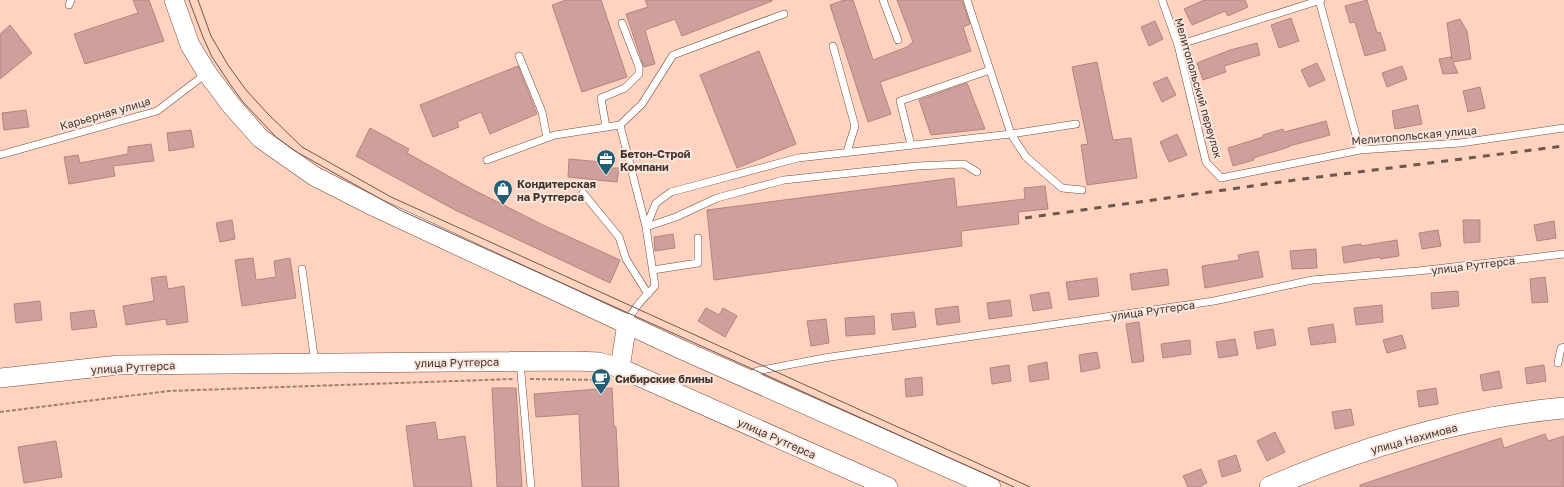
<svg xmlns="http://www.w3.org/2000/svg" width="1564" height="487" font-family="'Golos Text',sans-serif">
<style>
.building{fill:#cfa09b;stroke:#b28580}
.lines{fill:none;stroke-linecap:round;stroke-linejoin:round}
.lane-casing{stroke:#714c3b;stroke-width:8}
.secondary-casing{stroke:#714c3b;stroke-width:20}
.primary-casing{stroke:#714c3b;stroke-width:22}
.path{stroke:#9e8073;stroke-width:2;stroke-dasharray:4 2;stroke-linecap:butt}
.lane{stroke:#fff;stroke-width:7}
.secondary{stroke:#fff;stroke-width:19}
.primary{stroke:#fff;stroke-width:21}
.tram{stroke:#6e574d;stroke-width:1}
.rail{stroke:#6e574d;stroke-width:3;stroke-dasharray:7 7;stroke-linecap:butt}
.labels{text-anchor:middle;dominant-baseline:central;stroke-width:4;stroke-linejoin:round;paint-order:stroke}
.street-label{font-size:11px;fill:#45342c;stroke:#f9e7de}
.poi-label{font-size:11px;font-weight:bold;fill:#45342c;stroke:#f9e7de;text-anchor:start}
</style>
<rect width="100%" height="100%" fill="#ffd3bf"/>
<!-- building -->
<path class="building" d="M133,0H149L164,41L85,64L74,34L138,13Z
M566,0H601L627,77L582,92L552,5Z
M645,0H772V1L682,36L675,19L645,30L655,64L644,67L626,14L648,7Z
M844,0H853L873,60L907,47L913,42L897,0H962L970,24L963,27L971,51L880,82L891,114L868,122L830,5Z
M1204,0H1245L1248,7L1228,16L1225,11L1192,25L1184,9Z
M1367,0L1377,33L1380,32L1386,50L1365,56L1355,22L1350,23L1345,6Z
M1291,18L1299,41L1279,48L1271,25Z
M1460,19L1467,31L1471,59L1453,62L1458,73L1443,74L1439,59L1451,57L1452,60L1447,23Z
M1155,21L1163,39L1149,46L1141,27Z
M10,25L32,53L0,79V34Z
M1257,43L1260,55L1224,66L1226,72L1203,80L1197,63L1230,50Z
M759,51L796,144L737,168L700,75Z
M1097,62L1113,140L1131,138L1137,178L1087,185L1081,145L1088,144L1072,67Z
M1317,63L1325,80L1309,87L1301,70Z
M518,66L537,114L490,134L481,112L457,122L459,127L433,137L420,105Z
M1402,66L1407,79L1387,87L1382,73Z
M1167,77L1176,95L1162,102L1153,83Z
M967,83L985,129L931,135L919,100Z
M1480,87L1485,108L1468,112L1463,91Z
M1418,105L1422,124L1395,129L1392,111Z
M26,110L29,127L4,130L2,113Z
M1326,121L1330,135L1289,146V147L1253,158L1254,160L1233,166L1228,148L1263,137V135L1283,129L1284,132Z
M370,128L409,149L407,153L468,187L543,225L620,260L610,283L455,210L356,156Z
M191,130L194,147L169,151L167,133Z
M1177,134L1187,155L1169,162L1160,142Z
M151,144L154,161L113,166L115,176L69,184L64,157L78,155L80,163L128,154V147Z
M569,159L612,163V168H619L617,182L568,177Z
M954,178L957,207L1025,199L1024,188L1045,186L1048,209L1018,212L1019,224L961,231L962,246L714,280L707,210Z
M232,220L235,239L220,242L216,223Z
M1463,220H1480V242L1464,243Z
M1554,221L1556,238L1537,241L1534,225Z
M1438,230L1441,246L1422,249L1419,233Z
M673,234L675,248L655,251L654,237Z
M1397,240L1399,256L1380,259V257L1344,263L1342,247L1361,244V246Z
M1316,249L1317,268L1292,269L1290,251Z
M1258,251L1263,277L1205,288L1202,266L1239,260L1238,255Z
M253,258L256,280L276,277L274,261L290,258L296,298L242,306L235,260Z
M1167,269L1169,285L1132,290L1130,274Z
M166,276L168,289L184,286L188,322L167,325L166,319L126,325L123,306L154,301L151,278Z
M1545,277L1548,302L1532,303L1530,279Z
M1097,278L1099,296L1069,300L1066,282Z
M1458,291L1459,306L1432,309L1431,293Z
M1049,292L1052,308L1033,311L1030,295Z
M1010,300L1012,316L989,319L987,303Z
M40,301L42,320L16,323L14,304Z
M1382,305L1383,322L1356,325L1354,308Z
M958,306L960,322L937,325L935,309Z
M706,308L719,315L723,308L737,316L725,337L698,321Z
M94,310L97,327L72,330L70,313Z
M914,312L916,327L893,330L891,314Z
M874,316L875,334L846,336L845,318Z
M826,319L829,343L811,346L807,321Z
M1139,322L1144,361L1132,363L1126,324Z
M1333,324L1336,342L1311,345L1308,328Z
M1273,329L1276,345L1257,349L1254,332Z
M1402,335L1406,348L1387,353L1383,340Z
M1235,339L1238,355L1219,358L1216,342Z
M1190,340L1191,354L1163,358L1161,344Z
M1097,352L1100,368L1081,372L1079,355Z
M1047,362L1049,379L1030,382L1028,366Z
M1009,365L1011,381L992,384L990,368Z
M1544,365L1546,381L1527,384L1525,368Z
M1499,371L1502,388L1483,391L1480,375Z
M922,377L923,395L906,397L905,379Z
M492,388H516L522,487H497Z
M612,388L614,427H616L619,487H582L579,414L536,417L534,394Z
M1436,388L1438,404L1419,407L1417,391Z
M1351,409L1354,425L1335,429L1332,412Z
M435,422L438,440L465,436L472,487H414L406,426Z
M1275,432L1285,452L1267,461L1257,441Z
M1545,434L1548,441L1564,436V487H1360V485L1501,438L1504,448Z
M56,441L62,477L24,483L18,447Z
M1236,455L1241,471L1222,477L1218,461Z
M1201,469L1207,483L1199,487H1188L1183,476Z"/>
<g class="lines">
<defs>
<path id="lane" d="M883,0L898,40
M967,0L1011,134L1026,157L1062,188L1082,190
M1162,0L1178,45L1206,162L1221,178L1360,150L1460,143L1564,128
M1319,0L1360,150
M69,5L71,0
M1178,45L1321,0
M833,46L855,126L847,152
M519,56L542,112L547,138
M606,127L601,98L625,88L639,74V67L622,23
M911,145L900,101L990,70
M0,155L157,111L207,73
M487,160L555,135L620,125
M583,193L619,237L626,259L648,294
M646,227L656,203L671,192L798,158L1011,134L1076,124
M646,227L676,217L717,198L784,180L917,166L964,164L977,172
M302,269L315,363
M653,270L698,263V238
M627,323C633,308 644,298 655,286L646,227L620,125L642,104L673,55L784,14
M520,362L531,487
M1558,363L1561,348L1564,347
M748,376L757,371L824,358L1214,301L1312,280L1418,271L1564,254"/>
<path id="secondary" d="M174,0L190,45L207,73L231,105L260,138L314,176L375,207L678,348L991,487
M620,368L627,323
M0,378L119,365L575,361L599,362L620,368L888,487"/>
<path id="primary" d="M1270,487C1362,447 1463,417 1564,408"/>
</defs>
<!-- lane casing -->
<use href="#lane" class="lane-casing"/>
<!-- secondary casing -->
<use href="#secondary" class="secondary-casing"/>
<!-- primary casing -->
<use href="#primary" class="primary-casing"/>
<!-- path -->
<path class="path" d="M530,379L603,380
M0,412L168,391L513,379"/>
<!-- lane -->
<use href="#lane" class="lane"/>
<!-- secondary -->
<use href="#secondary" class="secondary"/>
<!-- primary -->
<use href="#primary" class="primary"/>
<!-- tram -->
<path class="tram" d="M189,0L203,37L212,57L232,87L243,102L276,137L295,151L402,211L1014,487
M198,0L211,36L228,65L246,90L268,114L302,147L391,197L1030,487"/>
<!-- rail -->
<path class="rail" d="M1025,218L1295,180L1564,146"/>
</g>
<!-- icons -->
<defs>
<symbol id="office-pin" viewBox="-11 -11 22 30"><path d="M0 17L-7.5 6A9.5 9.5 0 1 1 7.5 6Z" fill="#205e75" stroke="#f9e7de"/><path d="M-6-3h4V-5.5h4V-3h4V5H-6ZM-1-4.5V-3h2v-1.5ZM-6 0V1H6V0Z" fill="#fff"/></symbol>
<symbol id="shop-pin" viewBox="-11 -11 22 30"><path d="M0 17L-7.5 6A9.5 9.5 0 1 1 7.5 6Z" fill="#205e75" stroke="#f9e7de"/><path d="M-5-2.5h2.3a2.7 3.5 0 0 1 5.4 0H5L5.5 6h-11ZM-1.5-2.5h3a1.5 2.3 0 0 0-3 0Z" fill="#fff"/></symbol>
<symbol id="cafe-pin" viewBox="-11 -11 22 30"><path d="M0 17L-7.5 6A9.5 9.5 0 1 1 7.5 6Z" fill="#205e75" stroke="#f9e7de"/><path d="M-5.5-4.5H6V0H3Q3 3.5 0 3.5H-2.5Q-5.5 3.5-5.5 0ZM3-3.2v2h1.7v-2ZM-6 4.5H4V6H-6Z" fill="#fff"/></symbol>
</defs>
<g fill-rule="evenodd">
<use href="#office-pin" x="595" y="148" width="22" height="30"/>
<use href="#shop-pin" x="492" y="178" width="22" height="30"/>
<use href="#cafe-pin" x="590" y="367" width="22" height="30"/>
</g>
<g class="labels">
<!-- street labels -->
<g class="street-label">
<text transform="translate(1199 88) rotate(74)">Мелитопольский переулок</text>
<text transform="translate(105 113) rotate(-16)">Карьерная улица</text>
<text transform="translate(1414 135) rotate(-5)">Мелитопольская улица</text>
<text transform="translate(1473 265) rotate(-7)">улица Рутгерса</text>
<text transform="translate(1153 310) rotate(-8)">улица Рутгерса</text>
<text transform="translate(457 362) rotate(-1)">улица Рутгерса</text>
<text transform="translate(133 367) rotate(-3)">улица Рутгерса</text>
<text transform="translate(777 438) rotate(24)">улица Рутгерса</text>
<text transform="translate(1414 438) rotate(-15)">улица Нахимова</text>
</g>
<!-- poi labels -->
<g class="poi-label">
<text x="620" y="153">Бетон-Строй<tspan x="620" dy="13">Компани</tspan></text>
<text x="517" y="183">Кондитерская<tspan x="517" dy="13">на Рутгерса</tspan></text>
<text x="615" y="378">Сибирские блины</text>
</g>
</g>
</svg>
